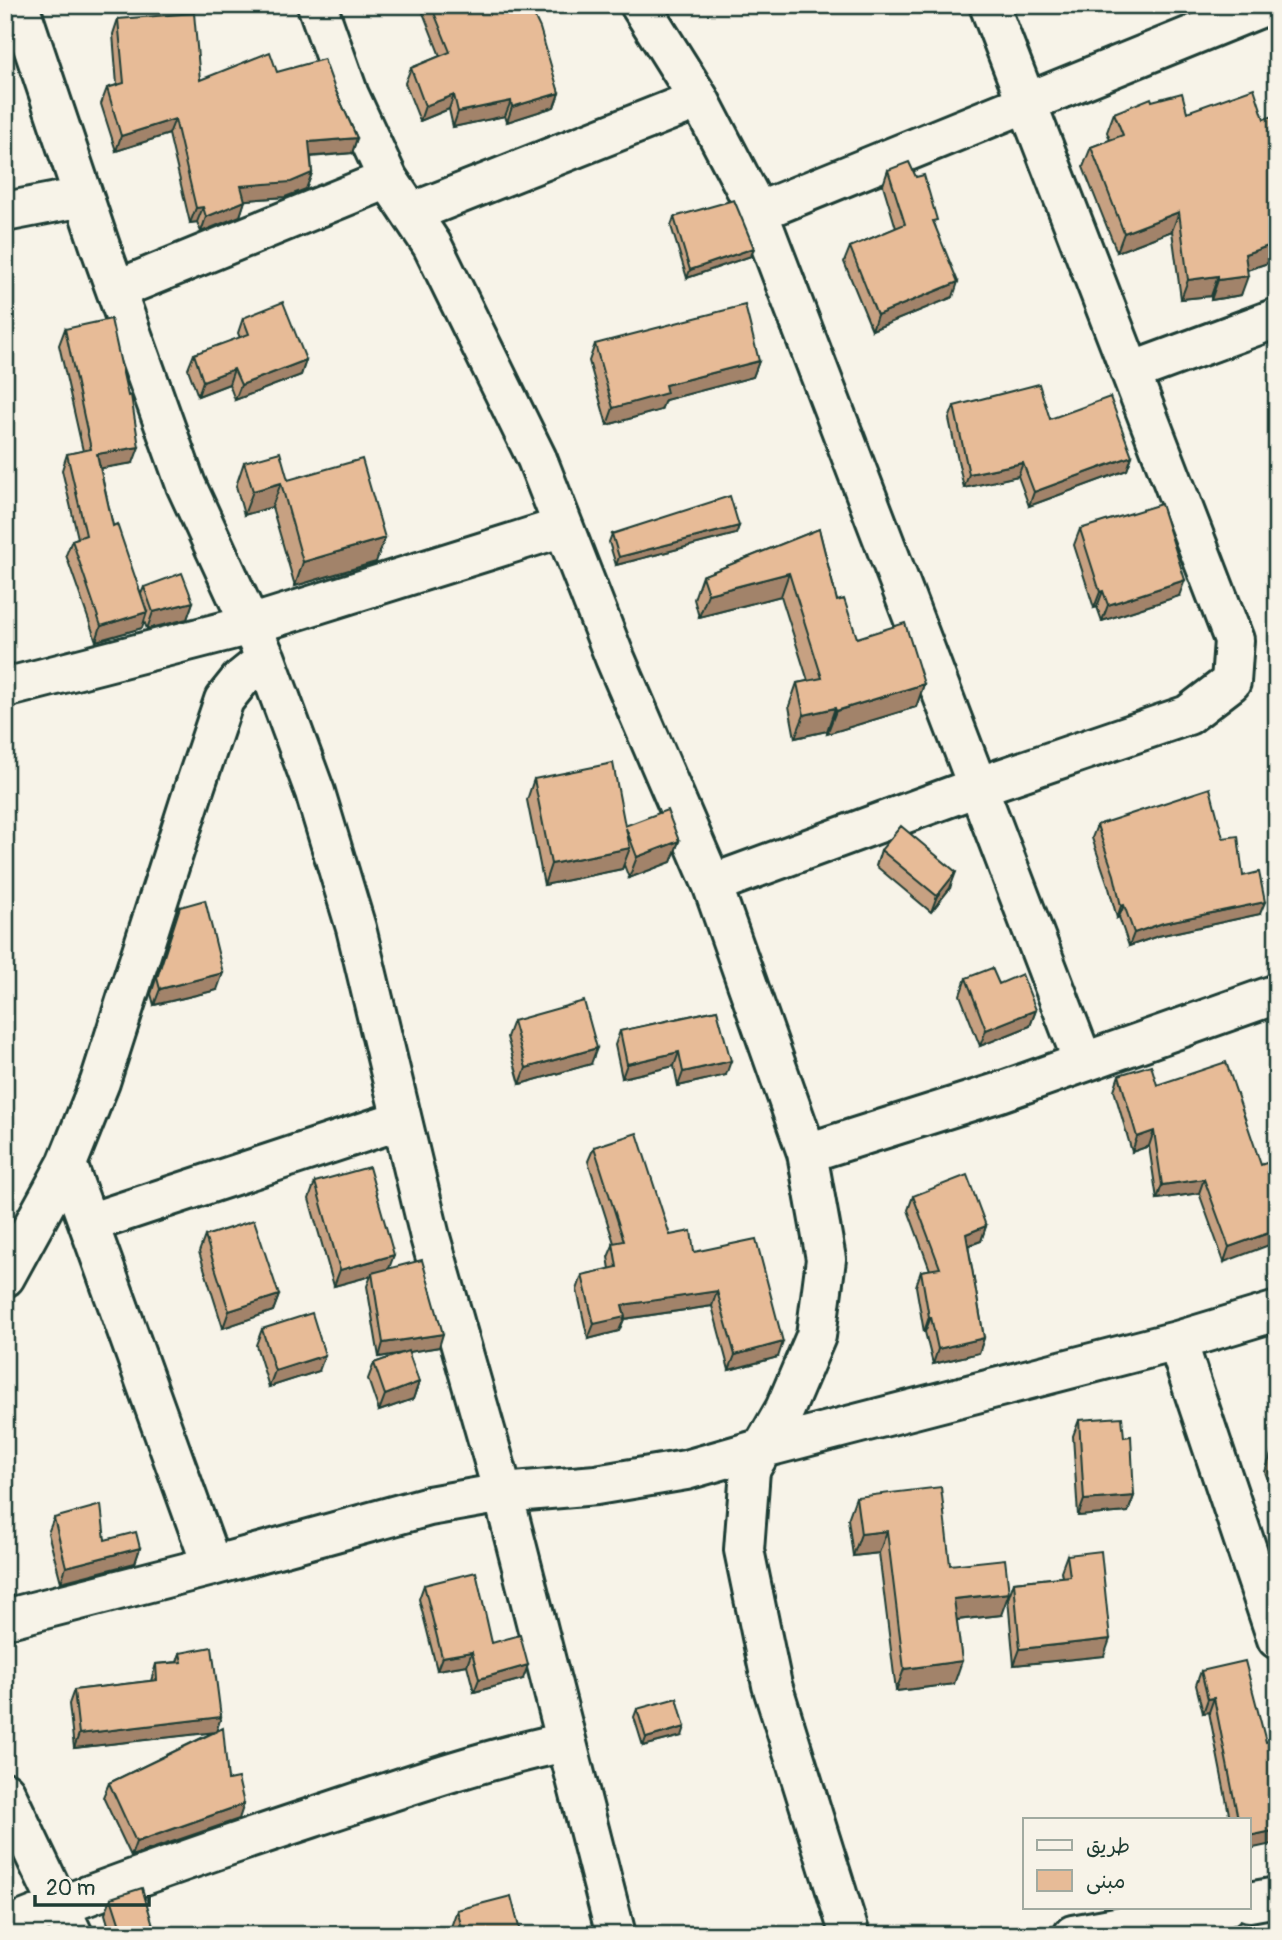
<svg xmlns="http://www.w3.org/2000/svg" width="1282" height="1940" font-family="Pangolin,'Playpen Sans Arabic',sans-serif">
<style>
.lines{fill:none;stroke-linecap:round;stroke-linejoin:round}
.minor-casing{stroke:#1f3d34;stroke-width:44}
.minor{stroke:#f7f3e8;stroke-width:38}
.wall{fill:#c7a182;stroke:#1f3d34;stroke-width:2}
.shaded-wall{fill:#a2836a;stroke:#1f3d34;stroke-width:2}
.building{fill:#e7bb97;stroke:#1f3d34;stroke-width:2}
</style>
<rect width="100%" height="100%" fill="#f7f3e8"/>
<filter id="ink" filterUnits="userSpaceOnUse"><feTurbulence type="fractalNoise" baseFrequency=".0143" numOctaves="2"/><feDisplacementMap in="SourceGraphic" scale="14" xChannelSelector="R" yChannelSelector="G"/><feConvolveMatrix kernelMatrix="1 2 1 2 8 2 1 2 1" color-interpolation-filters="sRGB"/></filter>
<g filter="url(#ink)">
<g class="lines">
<defs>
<path id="minor" d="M19,5L100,246L186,485L266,659L315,792L356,928L430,1237L503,1493L616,1935
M317,5L349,95L388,179L432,245L537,459L615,658L712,884L807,1153L826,1259L816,1336L785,1409L750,1470L744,1550L772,1685L850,1935
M640,5L699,99L758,212L1083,1062
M5,212L83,197
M758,212L1267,5
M411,213L699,99
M116,290L388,179
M1131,372L1277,318
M5,688L250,625L563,527
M712,884L977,787L1188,715L1231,682L1234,640L989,5
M807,1153L1000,1092L1277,994
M67,1164L212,1566
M89,1223L401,1120
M5,1277L67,1164L100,1082L193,792L224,700L240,680L266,659
M1177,1341L1277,1639
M5,1619L212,1566L429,1506L503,1493L596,1485L686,1470L763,1448L1177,1341L1277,1311
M5,1792L73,1935
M1249,1902L1277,1897
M5,1928C105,1887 208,1852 311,1818C395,1790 480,1760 566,1742
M1073,1935L1225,1907"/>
</defs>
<!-- minor casing -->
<use href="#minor" class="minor-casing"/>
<!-- minor -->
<use href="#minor" class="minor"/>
</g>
<!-- wall -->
<path class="wall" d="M420,5H529L559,93L554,107L507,122L505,116L453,127L449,109L420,121L405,83L411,68L440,56Z
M118,19L200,80L277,72L335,89L357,138L352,153L311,157L312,173L306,189L285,197L245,200L240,216L201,232L197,222L190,223L169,134L116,151L101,104L107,88L117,85L113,34Z
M1152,101L1187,112L1277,260L1247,270L1241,295L1211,300V296L1181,299L1172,231L1117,252L1083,167L1091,147L1110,140L1107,132L1114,113Z
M888,170L935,225L953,297L872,330L844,262L850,247L896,228L883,185Z
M674,217L754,248L751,256L687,278L671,226Z
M243,318L306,360L301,375L235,400L229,384L198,396L188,369L194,354L240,338L238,333Z
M65,329L133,463L100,468L113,526L141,594L144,587L193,602L187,619L147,629L144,621L142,628L96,641L66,555L72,540L78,538L62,470L67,454L83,451L59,345Z
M595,344L759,361L753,377L665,400L661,410L607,425L589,361Z
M954,406L1050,419L1132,456L1127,470L1029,506L1018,476L964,488L949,419Z
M244,462L288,480L376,562L295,586L272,507L244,515L236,486Z
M739,526L736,534L616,565L609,542L612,534Z
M819,529L837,601L857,638L924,684L916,707L827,734V731L795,738L789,706L797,683L808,681L781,596L699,617L694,599L702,576Z
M1080,529L1179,596L1102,621L1097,607L1094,608L1074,545Z
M534,779L625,826L679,841L671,862L629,878L624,865L622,869L544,885L527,800Z
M1097,825L1223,838L1243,876L1260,914L1158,936L1129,946L1119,917L1117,918L1109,888L1092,838Z
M881,850L950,888L931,912L876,866Z
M180,907L217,990L154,1005L151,994Z
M966,978L999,984L1036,1010L1030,1026L980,1046L960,995Z
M717,1010L726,1075L678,1086L674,1066L622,1078L615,1045L620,1031Z
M513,1021L591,1064L520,1084L507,1037Z
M1119,1075L1157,1085L1261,1165L1224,1262L1199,1193L1157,1199L1149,1146L1132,1152L1114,1090Z
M594,1147L670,1235L694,1252L778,1357L729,1370L712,1306L624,1319L619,1331L588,1339L577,1290L582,1275L610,1269L608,1257L614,1243L588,1161Z
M315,1182L389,1268L439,1347L408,1352L419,1382L413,1399L379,1411L368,1379L374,1363L403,1353L379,1357L367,1286L371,1276L334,1286L309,1199Z
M913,1196L986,1226L981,1241L968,1246L984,1338L979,1353L933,1364L925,1332H924L916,1286L921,1271L930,1270L908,1210Z
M205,1236L279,1295L273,1311L223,1328L199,1252Z
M262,1329L319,1371L269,1387L256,1345Z
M1079,1420L1124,1437L1134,1496L1128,1512L1078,1516L1073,1436Z
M1277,1450V1501H1276L1265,1472L1272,1451Z
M856,1497L950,1565L1001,1615L957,1620L954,1684L896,1691L879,1553L853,1556L848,1519Z
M54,1518L105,1540L140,1548L135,1563L61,1582L48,1533Z
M1067,1555L1104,1656L1014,1665L1008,1599L1014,1582L1062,1577L1061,1571Z
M424,1585L492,1643L523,1679L474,1692L467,1665L437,1670L419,1599Z
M180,1653L221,1717L216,1731L228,1780L239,1819L131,1856L103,1797L109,1783L214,1732L74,1748L69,1704L74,1690L151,1681L156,1664L177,1662Z
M1201,1671L1266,1742L1249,1819H1230L1209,1712L1203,1713L1196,1685Z
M637,1709L682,1736L643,1746L634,1717Z
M111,1898L156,1935H111L105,1914Z
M457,1910L521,1935H453L451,1927Z"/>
<!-- shaded-wall -->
<path class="shaded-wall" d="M559,93L554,107L507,122L512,107Z
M454,95L449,109L420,121L425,106Z
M511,101L505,116L453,127L458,112Z
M175,119L169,134L116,151L121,136Z
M357,138L352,153L304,157L309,142Z
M312,173L306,189L285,197L235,201L241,186Z
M245,201L240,216L201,232L206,217Z
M203,207L197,222L190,223L196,208Z
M1179,212L1172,231L1117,252L1124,233Z
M1277,243V260L1238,273L1245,254Z
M754,248L751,256L687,278L690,270Z
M1218,276L1211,296L1181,299L1188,280Z
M1248,276L1241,295L1211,300L1218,280Z
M958,282L953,297L872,330L877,315Z
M306,360L301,375L235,400L241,385Z
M759,361L753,377L665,400L661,410L607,425L613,408L665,385Z
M234,369L229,384L198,396L203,381Z
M139,447L133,463L91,470L97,454Z
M1132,456L1127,470L1029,506L1034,492Z
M1023,463L1018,476L964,488L969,474Z
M281,483L272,507L244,515L253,491Z
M739,526L736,534L616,565L619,557Z
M385,538L376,562L295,586L303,562Z
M789,573L781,596L699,617L708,594Z
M1185,580L1179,596L1102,621L1108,605Z
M1103,591L1097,607L1094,608L1100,592Z
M193,602L187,619L147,629L153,612Z
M147,612L142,628L96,641L101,626Z
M924,684L916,707L827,734L836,711Z
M835,708L827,731L795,738L804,715Z
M679,841L671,862L629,878L637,857Z
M630,848L622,869L544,885L551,864Z
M956,872L950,888L931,912L937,896Z
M1265,902L1260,914L1158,936L1129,946L1134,933L1163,923Z
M1124,905L1119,917L1117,918L1121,906Z
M223,973L217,990L154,1005L160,989Z
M1036,1010L1030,1026L980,1046L986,1030Z
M597,1048L591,1064L520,1084L526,1068Z
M679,1052L674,1066L622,1078L627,1064Z
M731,1061L726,1075L678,1086L683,1072Z
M1154,1131L1149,1146L1132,1152L1137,1137Z
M1204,1179L1199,1193L1157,1199L1162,1185Z
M986,1226L981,1241L961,1248L966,1234Z
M1277,1230V1242L1224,1262L1229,1247Z
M394,1255L388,1271L372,1273L371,1276L334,1286L340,1270Z
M717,1291L712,1306L624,1319L619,1331L588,1339L594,1324L622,1305Z
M279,1295L273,1311L223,1328L229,1311Z
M929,1317H931L925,1332H924Z
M443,1334L439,1347L379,1357L383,1343Z
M984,1338L979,1353L933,1364L938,1349Z
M783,1342L778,1357L729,1370L735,1355Z
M325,1355L319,1371L269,1387L275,1371Z
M419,1382L413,1399L379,1411L385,1395Z
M1134,1496L1128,1512L1078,1516L1084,1500Z
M887,1531L879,1553L853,1556L861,1534Z
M140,1548L135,1563L61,1582L66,1567Z
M1009,1593L1001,1615L946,1621L954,1599Z
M1110,1639L1104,1656L1014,1665L1020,1649Z
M472,1652L467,1665L437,1670L442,1657Z
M962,1661L954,1684L896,1691L904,1669Z
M528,1665L523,1679L474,1692L479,1679Z
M1214,1698L1209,1712L1203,1713L1208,1699Z
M221,1717L216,1732L74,1748L79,1734Z
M685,1727L682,1736L643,1746L646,1738Z
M244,1804L239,1819L131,1856L136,1842Z
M1277,1830V1843L1249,1849V1836Z"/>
<!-- building -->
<path class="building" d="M431,5H529L540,28L559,93L512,107L511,101L458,112L454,95L425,106L411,68L450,52Z
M194,13L200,80L270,52L277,72L324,59L335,89L357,138L309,142L312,173L291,182L241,186L245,201L206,217L203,207L196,208L175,119L121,136L107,88L124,83L118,19Z
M1254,88L1264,119L1277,115V243L1245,254L1248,276L1218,280V276L1188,280L1179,212L1124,233L1091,147L1123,135L1114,113L1151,98L1152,101L1182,93L1187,112Z
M909,162L916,177L924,175L937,220L933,221L958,282L877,315L850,247L905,224L888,170Z
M734,200L754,248L690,270L674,217Z
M283,302L306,360L241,385L234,369L203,381L194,354L249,334L243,318Z
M745,305L759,361L665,385L667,393L613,408L595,344Z
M111,319L128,396L131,395L139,447L97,454L113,526L117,524L147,612L101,626L72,540L86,535L67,454L91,449L65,329Z
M1039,384L1050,419L1110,397L1132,456L1034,492L1023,463L969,474L954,406Z
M280,452L288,480L362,459L385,538L303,562L281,483L253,491L244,462Z
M730,496L739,526L619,557L612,534Z
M1161,504L1185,580L1108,605L1103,591L1100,592L1080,529Z
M819,529L837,601L844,599L857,638L905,623L924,684L836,711L835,708L804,715L797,683L822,678L789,573L708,594L702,576Z
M182,573L193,602L153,612L144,587Z
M613,763L625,826L667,810L679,841L637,857L626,828L630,848L551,864L534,779Z
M1210,788L1223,838L1238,836L1243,876L1259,872L1265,902L1163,923L1134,933L1124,905L1121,906L1114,875L1097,825Z
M901,826L956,872L937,896L881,850Z
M205,900L223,973L160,989L157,978L180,907Z
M992,968L999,984L1022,974L1036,1010L986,1030L966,978Z
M584,1001L597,1048L526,1068L513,1021Z
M717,1010L731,1061L683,1072L679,1052L627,1064L620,1031Z
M1226,1062L1261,1165L1277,1159V1230L1229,1247L1204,1179L1162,1185L1154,1131L1137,1137L1119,1075L1151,1065L1157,1085Z
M637,1133L670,1235L691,1231L694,1252L756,1239L783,1342L735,1355L717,1291L622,1305L625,1317L594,1324L582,1275L617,1267L613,1243L624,1241L594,1147Z
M369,1167L394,1255L340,1270L315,1182Z
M967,1175L986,1226L966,1234L984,1338L938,1349L931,1317H929L921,1271L940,1268L913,1196Z
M254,1220L279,1295L229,1311L205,1236Z
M422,1260L443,1334L383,1343L372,1273Z
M312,1313L325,1355L275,1371L262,1329Z
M408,1351L419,1382L385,1395L374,1363Z
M1122,1417L1124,1437L1131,1436L1134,1496L1084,1500L1079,1420Z
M1277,1450V1464L1272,1451Z
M941,1487L950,1565L1005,1559L1009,1593L954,1599L962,1661L904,1669L887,1531L861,1534L856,1497Z
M101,1505L105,1540L136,1532L140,1548L66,1567L54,1518Z
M1101,1551L1110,1639L1020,1649L1014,1582L1070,1576L1067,1555Z
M476,1572L492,1643L520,1635L528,1665L479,1679L472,1652L442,1657L424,1585Z
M212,1647L221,1717L79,1734L74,1690L157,1680L156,1664L182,1662L180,1653Z
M1245,1661L1266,1742L1277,1739V1830L1249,1836V1819H1238L1214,1698L1208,1699L1201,1671Z
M677,1698L685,1727L646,1738L637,1709Z
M223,1728L228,1780L238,1778L244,1804L136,1842L109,1783Z
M142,1888L156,1935H123L111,1898Z
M511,1896L521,1935H464L457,1910Z"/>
</g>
<!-- margin -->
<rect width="1282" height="1940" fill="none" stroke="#f7f3e8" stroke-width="28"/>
<rect x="14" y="14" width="1254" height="1912" fill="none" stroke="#1f3d34" stroke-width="2.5" filter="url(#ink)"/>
<!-- legend -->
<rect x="1023" y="1818" width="228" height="91" fill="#f7f3e8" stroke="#a1aaa0" stroke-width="2"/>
<rect x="1037" y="1840" width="35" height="10" fill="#f7f3e8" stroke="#a1aaa0" stroke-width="2"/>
<text x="1086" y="1853" font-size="21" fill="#1f3d34">طريق</text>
<rect x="1037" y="1870" width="35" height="21" fill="#e7bb97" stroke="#a1aaa0" stroke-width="2"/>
<text x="1086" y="1888" font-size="21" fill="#1f3d34">مبنى</text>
<!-- scale -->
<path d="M35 1895v10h114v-10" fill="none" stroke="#1f3d34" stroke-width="3.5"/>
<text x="46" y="1895" font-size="21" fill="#1f3d34" stroke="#f7f3e8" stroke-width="5" paint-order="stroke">20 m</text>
</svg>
